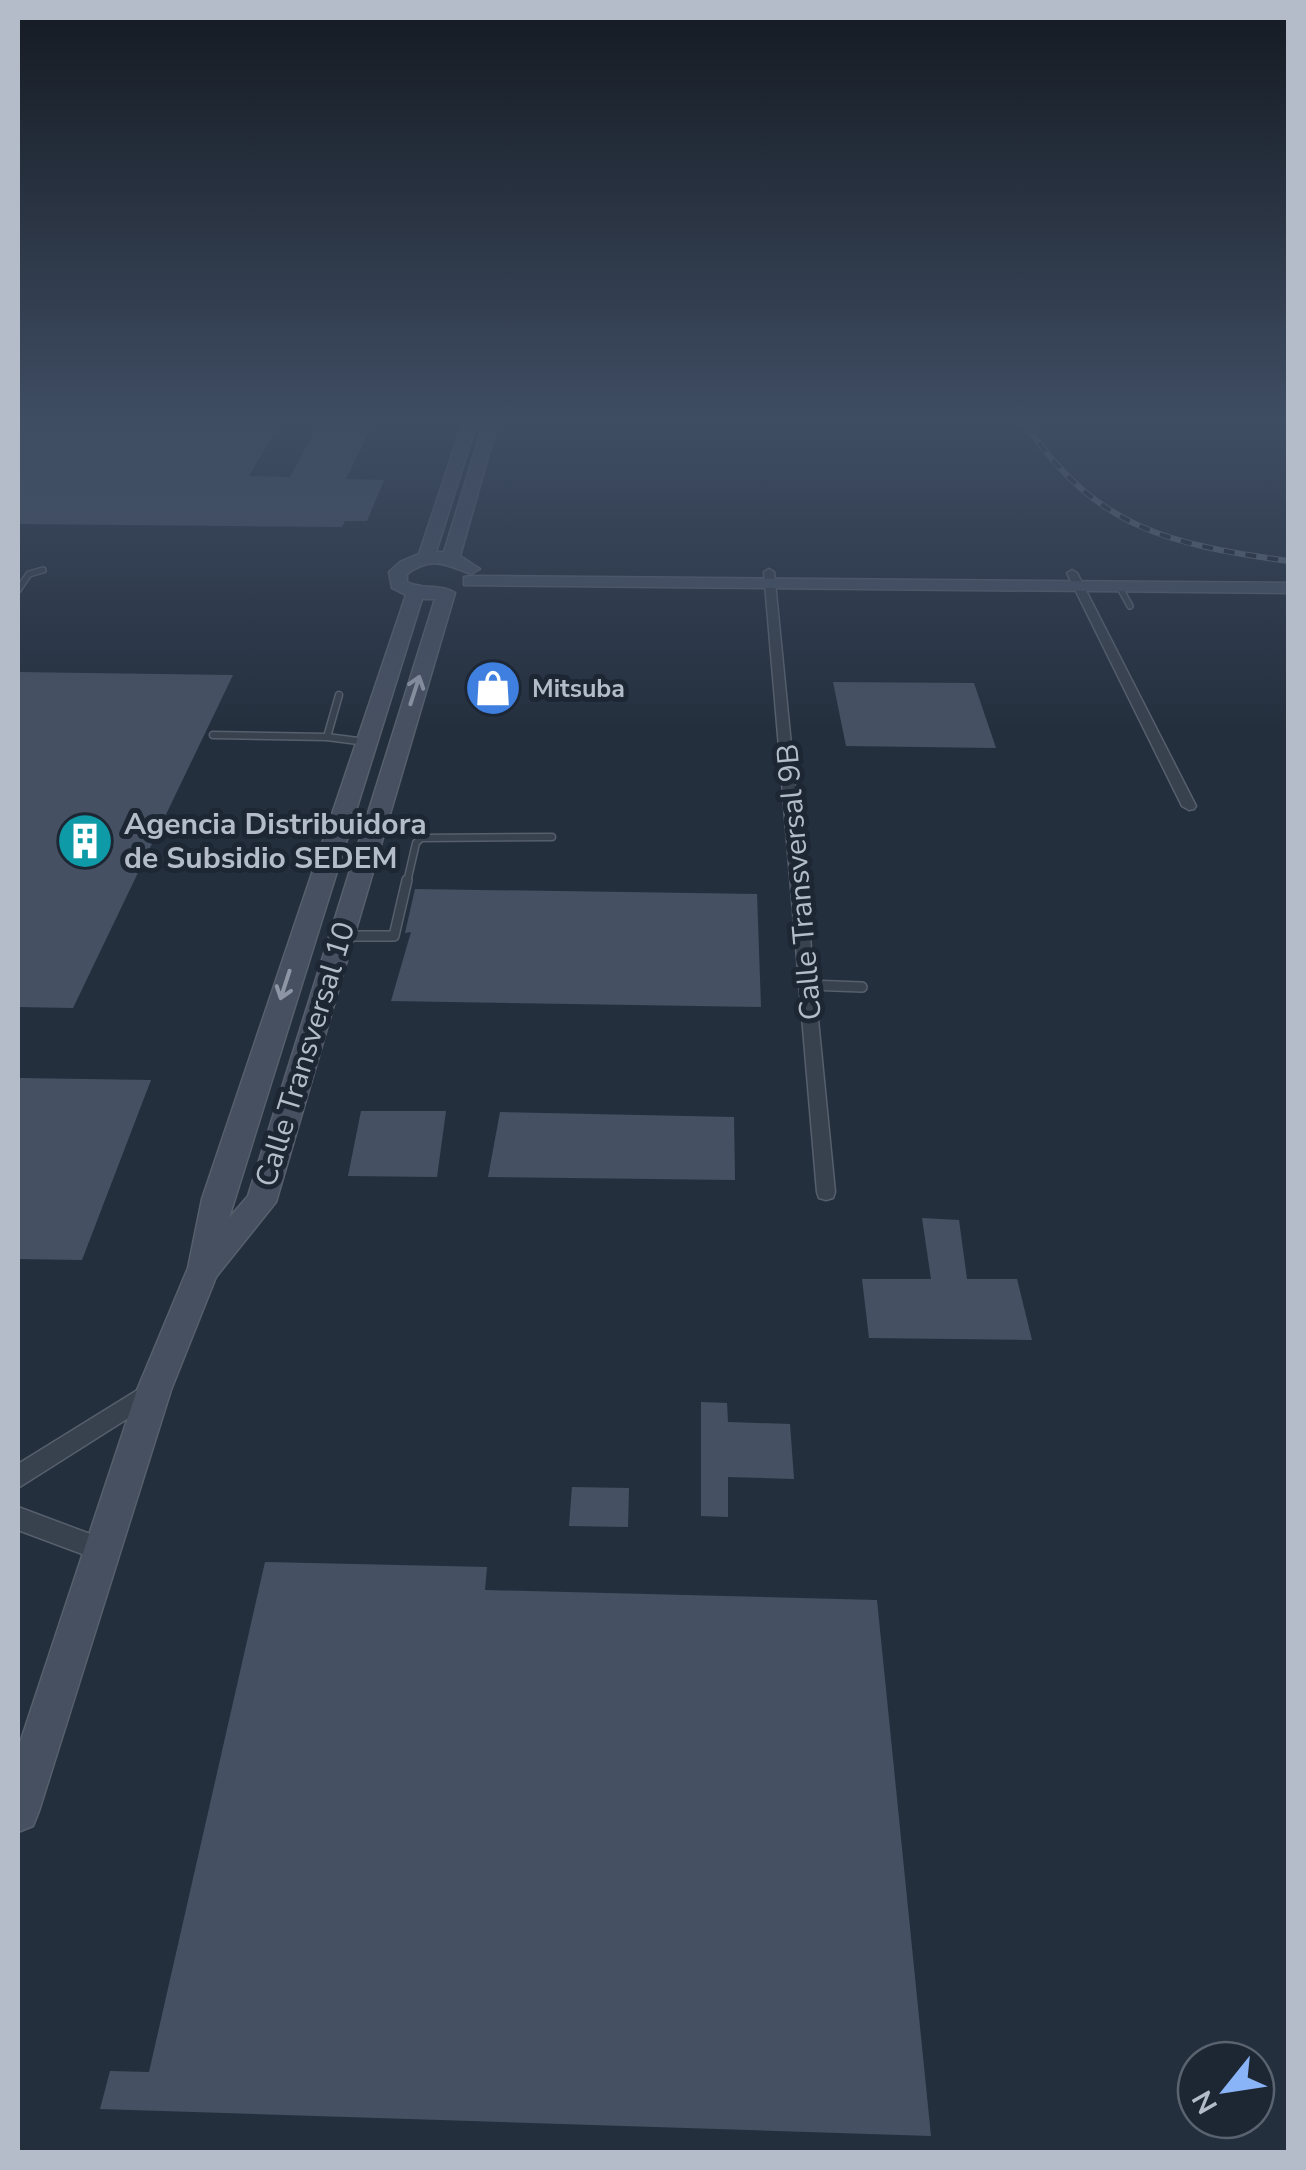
<svg xmlns="http://www.w3.org/2000/svg" width="1306" height="2170" viewBox="0 0 1306 2170" font-family="'Nunito Sans',sans-serif">
	<style>
		.building { fill: #455162 }
		.lines { fill: none; stroke-linecap: round; stroke-linejoin: round }
		.lane-far2-casing { stroke: #565f6c; stroke-width: 8 }
		.lane-far1-casing { stroke: #565f6c; stroke-width: 9 }
		.lane-casing { stroke: #565f6c; stroke-width: 12 }
		.street-casing { stroke: #565f6c; stroke-width: 3 }
		.secondary-casing { stroke: #565f6c; stroke-width: 3 }
		.lane-far2 { stroke: #38414e; stroke-width: 5 }
		.lane-far1 { stroke: #38414e; stroke-width: 6 }
		.lane { stroke: #38414e; stroke-width: 9 }
		.street { fill: #38414e; fill-rule: evenodd }
		.secondary { fill: #465061; fill-rule: evenodd }
		.rail-casing { stroke: #5a6575; stroke-width: 6 }
		.rail { stroke: #1d2633; stroke-width: 4; stroke-dasharray: 11; stroke-linecap: butt }
		.oneway { stroke: #8e96a5 }
		.labels { text-anchor: middle; stroke-width: 10; stroke-linejoin: round; paint-order: stroke }
		.far-poi-label { font-size: 25px; font-weight: bold; fill: #b4bcc9; stroke: #1d2633; text-anchor: start }
		.poi-label { font-size: 30px; font-weight: bold; fill: #b4bcc9; stroke: #1d2633; text-anchor: start }
		.street-label { font-size: 30px; fill: #b4bcc9; stroke: #1d2633 }
	</style>
	<rect width="100%" height="100%" fill="#242f3e"/>
	<g class="building">
		<polygon points="18,425 279,425 249,476 290,477 318,425 372,425 346,479 384,480 367,521 345,521 342,527 18,524"/>
		<polygon points="18,672 233,675 73,1008 18,1007"/>
		<polygon points="833,682 974,683 996,748 846,746"/>
		<polygon points="415,889 757,894 761,1007 391,1001 411,932 405,933"/>
		<polygon points="18,1078 151,1080 82,1260 18,1259"/>
		<polygon points="361,1111 446,1111 437,1177 348,1176"/>
		<polygon points="500,1112 734,1117 735,1180 488,1177"/>
		<polygon points="922,1218 959,1220 967,1279 1017,1279 1032,1340 869,1338 862,1279 931,1279"/>
		<polygon points="701,1402 727,1403 728,1422 790,1424 794,1479 728,1477 728,1517 701,1516"/>
		<polygon points="572,1487 629,1488 628,1527 569,1526"/>
		<polygon points="265,1562 487,1567 485,1590 877,1600 931,2136 100,2109 110,2071 149,2072"/>
	</g>
	<g class="lines">
		<g class="lane-far2-casing">
			<g id="lane-far2">
				<polyline points="1119,586 1130,606"/>
				<polyline points="18,590 29,574 43,570"/>
			</g>
		</g>
		<g class="lane-far1-casing">
			<g id="lane-far1">
				<polyline points="213,735 327,737 366,742"/>
				<polyline points="327,737 339,695"/>
				<polyline points="407,882 416,843 421,838 552,837"/>
			</g>
		</g>
		<g class="lane-casing">
			<g id="lane">
				<polyline points="344,936 394,936 407,880"/>
				<polyline points="809,985 862,987"/>
			</g>
		</g>
		<g class="street-casing">
			<g id="street">
				<polygon points="769,569 774,572 835,1192 833,1198 826,1200 819,1198 817,1192 764,572"/>
				<polygon points="1072,570 1077,573 1196,806 1194,809 1189,810 1182,806 1067,573"/>
				<polygon points="152,1381 160,1384 163,1391 160,1398 18,1488 18,1464"/>
				<polygon points="18,1507 109,1541 113,1549 109,1557 101,1561 18,1530"/>
			</g>
		</g>
		<g class="secondary-casing">
			<g id="secondary">
				<path d="M462 425H476L436 552H444L483 425H497L460 556 480 569 471 574C446 565 432 555 407 574V582C422 590 443 584 455 593L276 1202 216 1277 171 1390 39 1811 33 1826 18 1832V1749L137 1390 188 1268 202 1199 406 595 392 588 389 572 400 562 419 554ZM422 599H435L248 1196 229 1218Z"/>
				<polygon points="470,576 1288,583 1288,593 464,585 464,577"/>
			</g>
		</g>
		<use href="#lane-far2" class="lane-far2"/>
		<use href="#lane-far1" class="lane-far1"/>
		<use href="#lane" class="lane"/>
		<use href="#street" class="street"/>
		<use href="#secondary" class="secondary"/>
		<g class="rail-casing">
			<path id="rail" d="M1026 425C1097 529 1169 544 1288 561"/>
		</g>
		<use href="#rail" class="rail"/>
	</g>
	<defs><path id="oneway-shaft" d="M-6 0H5M1.5-3L5.5 0L1.5 3" fill="none" stroke-width="1.6" stroke-linecap="round" stroke-linejoin="round" transform="scale(2.5)"/></defs>
	<g class="oneway">
		<use href="#oneway-shaft" transform="translate(415 690) rotate(-72)"/>
		<use href="#oneway-shaft" transform="translate(285 985) rotate(108)"/>
	</g>
	<linearGradient id="sky" x2="0" y2="1"><stop stop-color="#141a22"/><stop offset="0.58" stop-color="#3f4d63"/><stop offset="1" stop-color="#3f4d63" stop-opacity="0"/></linearGradient>
	<rect width="1306" height="729" fill="url(#sky)"/>
	<defs>
		<g id="shop-disc" transform="scale(2.875)"><circle r="9.5" fill="#3f7fe0" stroke="#1d2633"/><path d="M-5-2.5h2.3a2.7 3.5 0 0 1 5.4 0H5L5.5 6h-11ZM-1.5-2.5h3a1.5 2.3 0 0 0-3 0Z" fill="#fff"/></g>
		<g id="building-disc" transform="scale(2.875)"><circle r="9.5" fill="#0f9aa8" stroke="#1d2633"/><path d="M-4-6H4V6H1V3H-1V6H-4ZM-2.5-4.3h1.7v1.8h-1.7ZM.8-4.3h1.7v1.8H.8ZM-2.5-1h1.7V.8h-1.7ZM.8-1h1.7V.8H.8Z" fill="#fff"/></g>
	</defs>
	<g fill-rule="evenodd">
		<use href="#shop-disc" x="493" y="688"/>
		<use href="#building-disc" x="85" y="841"/>
	</g>
	<g class="labels">
		<g class="far-poi-label">
			<text x="532" y="697">Mitsuba</text>
		</g>
		<g class="poi-label">
			<text x="124" y="834">Agencia Distribuidora<tspan x="124" dy="34">de Subsidio SEDEM</tspan></text>
		</g>
		<g class="street-label">
			<text transform="translate(799 882) rotate(-95)" y="10">Calle Transversal 9B</text>
			<text transform="translate(305 1054) rotate(-73)" y="10">Calle Transversal 10</text>
		</g>
	</g>
	<rect width="1306" height="2170" fill="none" stroke="#b4bcc9" stroke-width="40"/>
	<g transform="translate(1226 2090) rotate(240)"><circle r="48" fill="#1d2633" stroke="#59626f" stroke-width="2.5"/>
	<path d="M0-8L18 38L0 25L-18 38Z" fill="#8ab4f8"/>
	<text y="-15" font-size="28" font-weight="bold" text-anchor="middle" fill="#b4bcc9">N</text>
	</g>
</svg>
